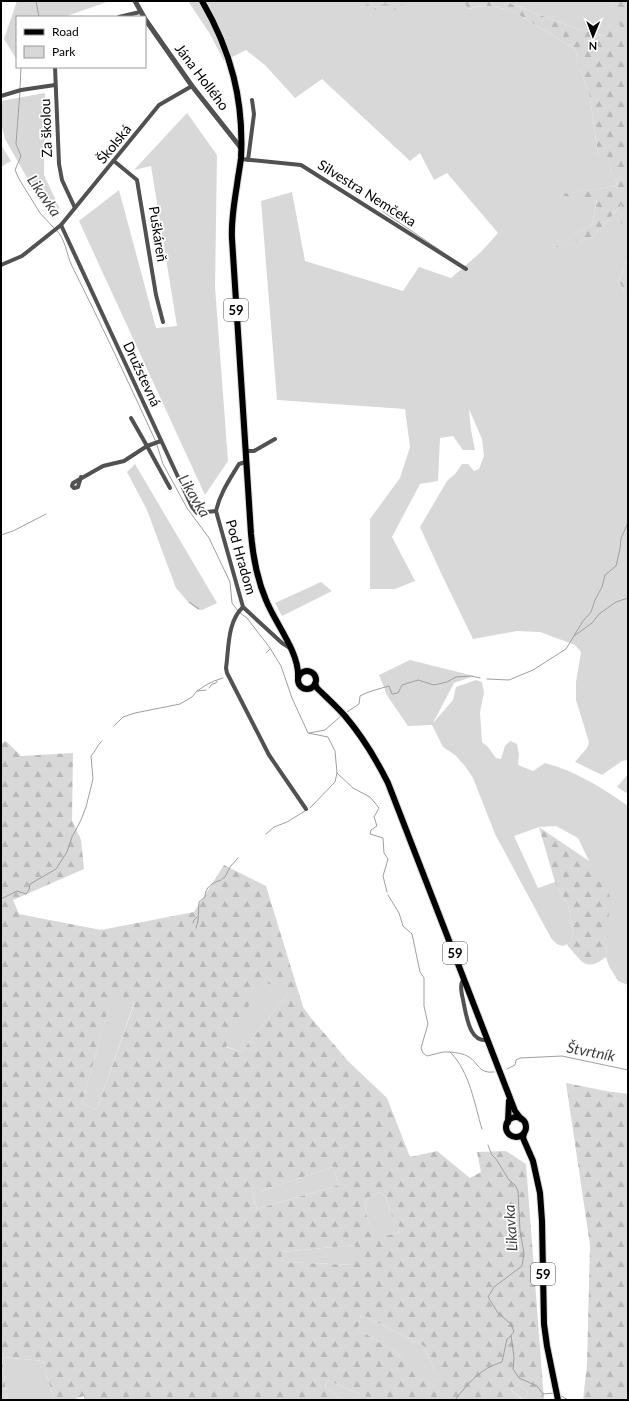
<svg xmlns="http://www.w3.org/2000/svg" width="629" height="1401" viewBox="0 0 629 1401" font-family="Lato,sans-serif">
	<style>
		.green { fill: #d8d8d8 }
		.forest { fill: url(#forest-firs); fill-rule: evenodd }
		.wetland { fill: url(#wetland-marsh) }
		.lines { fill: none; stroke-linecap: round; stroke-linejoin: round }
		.stream { stroke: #9f9f9f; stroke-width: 1 }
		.primary-casing { stroke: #dbdbdb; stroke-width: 8 }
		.minor { stroke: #515151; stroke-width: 4 }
		.tertiary { stroke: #515151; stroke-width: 5 }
		.primary { stroke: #000; stroke-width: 6 }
		.labels { text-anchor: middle; stroke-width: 3.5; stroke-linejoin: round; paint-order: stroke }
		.shield { fill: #fff; stroke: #4c4c4c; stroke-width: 1 }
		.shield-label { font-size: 13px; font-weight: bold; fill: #000 }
		.street-label { font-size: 14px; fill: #000; stroke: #fff }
		.water-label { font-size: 15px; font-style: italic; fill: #404040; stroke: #fff }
	</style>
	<defs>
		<pattern id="forest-firs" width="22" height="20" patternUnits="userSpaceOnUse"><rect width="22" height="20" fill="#d8d8d8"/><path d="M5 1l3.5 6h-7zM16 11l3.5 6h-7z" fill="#b8b8b8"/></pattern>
		<pattern id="wetland-marsh" width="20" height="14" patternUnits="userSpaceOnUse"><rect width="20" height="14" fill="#d8d8d8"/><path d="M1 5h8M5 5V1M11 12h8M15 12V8" fill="none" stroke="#b8b8b8"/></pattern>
	</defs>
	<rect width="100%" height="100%" fill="#fff"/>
	<g class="green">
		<polygon points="17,1 110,1 64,17 17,17 17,60 4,39"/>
		<polygon points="188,1 464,1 469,9 483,5 511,10 575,49 578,62 590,97 598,155 609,157 611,172 618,186 557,195 597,198 592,224 553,249 593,237 623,203 618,221 628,228 628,257 619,281 624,291 628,289 628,760 622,761 602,775 575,762 587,748 589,742 576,700 576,682 581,652 575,645 540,632 517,631 473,639 441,573 420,527 447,481 455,474 462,464 468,464 474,471 479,469 484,456 482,439 469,409 471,430 475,450 463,450 453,436 440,438 438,481 420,484 392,537 415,581 395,589 370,589 370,519 400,478 410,447 405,409 277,400 261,201 292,192 305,261 403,291 419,267 451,278 481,252 498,233 447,173 434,180 420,153 410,161 322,79 295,98 265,65 246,50 224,61 210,34"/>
		<polygon points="504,1 615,1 611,3 622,28 605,36 569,26"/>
		<polygon points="45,93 44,175 60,209 42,204 5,139 1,123 1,101"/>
		<polygon points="187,113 217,155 215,287 228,461 205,495 79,221 119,190 156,328 177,326 151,166 134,170"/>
		<polygon points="1,145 11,161 1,167"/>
		<polygon points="135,464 217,603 202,610 197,609 189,603 176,588 147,510 127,472"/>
		<polygon points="321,582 332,591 282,616 275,603"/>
		<path d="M410 660 474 676 454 683 433 723 453 700 456 687 476 680 482 682 484 693 480 712 482 742 488 747 496 758 501 759 505 746 510 741 517 744 519 754 518 765 533 771 545 763C576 771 602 788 628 806V985L618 981 609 966 606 957 608 917 589 861 578 838 556 826 539 827 514 836 538 888 555 882 568 905 573 929 571 942C562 949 557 945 551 938L495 834 473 778 465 766 455 755 443 747 432 725 408 726 388 697 379 675Z"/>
		<polygon points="628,774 628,794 617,787"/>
		<polygon points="262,981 292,989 241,1052 225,1046"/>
		<polygon points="113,990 134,1003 97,1109 82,1104"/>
		<polygon points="606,1091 628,1094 628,1107"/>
		<polygon points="333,1167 339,1185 257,1209 252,1194"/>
		<polygon points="380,1192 386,1198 392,1216 400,1228 398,1233 377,1239 368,1220 364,1203 369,1197"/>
		<polygon points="355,1245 355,1265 284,1262 281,1252"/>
		<polygon points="361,1314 424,1346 438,1379 426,1385 397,1353 358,1329"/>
		<polygon points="2,1357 43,1361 54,1400 7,1400"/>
		<polygon points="327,1380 374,1400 343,1400 325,1387"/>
		<polygon points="518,1384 528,1392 524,1400 511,1390"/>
	</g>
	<g class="forest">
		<polygon points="464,1 504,1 569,26 605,36 606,30 621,28 611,3 615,1 628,1 628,228 618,221 622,204 593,237 551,250 592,224 597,199 554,195 618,186 611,172 609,158 598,155 590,97 578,62 575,49 511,10 483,5 468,9"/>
		<polygon points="628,257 628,289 624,291 619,281"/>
		<path d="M6 741 21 756 73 753 72 820 81 840 84 869 13 900 19 914 101 930 194 912 224 865 266 886 303 1007 311 1018 349 1062 387 1098 410 1157 437 1151 470 1178 481 1172 477 1152 506 1151 526 1164 544 1400H524L528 1392 518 1384 511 1390 523 1400H374L327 1380 325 1387 343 1400H84V1396L72 1400H54L43 1361 2 1357 7 1400H1V744ZM262 982 291 990 241 1052 226 1047ZM113 991 134 1004 97 1109 82 1104ZM333 1167 339 1185 257 1209 252 1194ZM380 1192 386 1198 392 1216 400 1228 398 1233 377 1238 368 1220 364 1203 369 1197ZM355 1245 354 1265 284 1262 281 1252ZM361 1314 424 1346 438 1379 426 1384 397 1353 358 1329Z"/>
		<path d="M539 827 589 861 610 896 606 957C585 973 582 961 567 945L571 942 573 929 568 905 555 882Z"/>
		<polygon points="566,1083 606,1091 628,1107 628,1400 583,1400 587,1365 590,1245"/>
	</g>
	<path class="wetland" d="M365 1H405C396 17 379 13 366 6Z"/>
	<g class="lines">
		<g class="stream">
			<polyline points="36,1 39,17"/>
			<polyline points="20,88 21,67"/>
			<polyline points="20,91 16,144 21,156 15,170 19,179 40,213 54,228"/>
			<polyline points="382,211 453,259"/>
			<path d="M56 230C66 239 66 254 72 266 101 324 129 383 156 442"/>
			<polyline points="157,445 163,464 187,508 209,538 230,582 232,603 238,611"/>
			<polyline points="1,535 13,531 46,514"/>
			<polyline points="189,602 199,609"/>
			<polyline points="240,613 247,618 270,648 281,666 292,698 308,733 328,737 335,751 337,773 353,788 370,797 379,808 374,817 377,826 371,830 370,834 383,838 384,853 388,859 383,876 387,892"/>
			<polyline points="574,636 592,623 599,614 616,602 628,598"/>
			<polyline points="266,653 270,649"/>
			<polyline points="487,679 509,680 533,670 566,649 583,621 591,612 595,600 602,587 605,575 616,566 620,549 621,538 628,523"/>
			<polyline points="209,688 212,684 216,683 217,681"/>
			<polyline points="197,691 206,690"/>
			<path d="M347 712 359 704 360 696C369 691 379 689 389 686L392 694 398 693 402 685 418 680 434 685 447 682 456 677 471 676 480 678"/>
			<polyline points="114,726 123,717 135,713 180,704 192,697 197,691 206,685 214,681 223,678"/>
			<polyline points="309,733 325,730 341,716"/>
			<polyline points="310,808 335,782 337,773"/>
			<polyline points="266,834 274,827 287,822 305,811"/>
			<polyline points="222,879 225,877 230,867 238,858"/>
			<path d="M388 895 399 913 403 926 412 934 420 972 424 978V1006L428 1024 421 1048 423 1053 427 1056 443 1052H450C470 1072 474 1103 482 1129"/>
			<path d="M1 899 17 891 26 894 29 890 30 884 56 869 67 852 72 837 81 820 86 807 93 779 91 756C96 751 97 745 102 741"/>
			<polyline points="193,923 194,920 197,917"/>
			<path d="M196 928 198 921 199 902 205 897C205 887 212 883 221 880"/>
			<path d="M450 1052C456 1053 463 1053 469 1057 479 1063 478 1074 494 1072"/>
			<polyline points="507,1069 515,1065 516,1060 520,1058 562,1056 628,1070"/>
			<polyline points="488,1145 492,1155 496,1159 509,1180 515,1185 518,1191 520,1231 524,1253 522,1266 494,1287 488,1297 498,1313 511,1324 514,1332 511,1335 514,1357 513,1369 519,1378 537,1386 543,1394 555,1393"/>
			<polyline points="560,1395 568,1400"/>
			<path d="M455 1400C468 1383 481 1368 502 1362L507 1339 511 1336"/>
		</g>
		<g class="primary-casing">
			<g id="primary">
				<path d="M202 1C231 51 244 100 241 158 240 167 238 176 237 185 234 203 231 221 232 239L251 534C253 557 257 579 266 600 275 623 299 652 298 676"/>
				<circle cx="307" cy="680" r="9"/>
				<path d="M315 684 317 688C326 697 336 706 345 716 362 736 376 759 388 783L515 1111 521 1119"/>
				<circle cx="516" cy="1127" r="10"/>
				<polyline points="508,1122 509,1101"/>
				<polyline points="524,1133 523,1138 533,1161 540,1193 542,1221 544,1324 547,1346 558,1400"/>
			</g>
		</g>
		<g class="minor">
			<polyline points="119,17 140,12"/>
			<polyline points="55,67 59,164 62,180 75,208"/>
			<polyline points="1,96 21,90 55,85"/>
			<polyline points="241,159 301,165 466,269"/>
			<polyline points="248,160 254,114 252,100"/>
			<polyline points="114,161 137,180 156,295 163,322"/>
			<polyline points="61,225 192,507 197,513 216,511"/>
			<polyline points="1,265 22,256 61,225 159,105 192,86"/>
			<polyline points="161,441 147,446 170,488"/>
			<polyline points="245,451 254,451 275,439"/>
			<path d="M246 462 239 464C230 479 220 493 216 511L243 607 282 643 290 648"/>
			<polyline points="81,477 78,487 74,488 72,486 73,483 103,466 124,461 147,446 131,418"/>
			<path d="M243 607C227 622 229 648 226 668L227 673 269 755 306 809"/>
			<path d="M464 979C458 985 463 997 464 1005 467 1018 470 1043 488 1040"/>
		</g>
		<g class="tertiary">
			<polyline points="135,1 144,17"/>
			<polyline points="145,19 192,86 241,148"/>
		</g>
		<use href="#primary" class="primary"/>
	</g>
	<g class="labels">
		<g class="shield">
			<rect x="224" y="299" width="24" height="22" rx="3"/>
			<rect x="443" y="942" width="24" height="22" rx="3"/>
			<rect x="531" y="1263" width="24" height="22" rx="3"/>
		</g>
		<g class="shield-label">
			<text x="236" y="315">59</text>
			<text x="455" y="958">59</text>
			<text x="543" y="1279">59</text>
		</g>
		<g class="street-label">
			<text transform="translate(202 77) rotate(53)" y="5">Jána Hollého</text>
			<text transform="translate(46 128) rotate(-92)" y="5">Za školou</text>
			<text transform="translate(114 144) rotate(-51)" y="5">Školská</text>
			<text transform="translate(367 193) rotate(32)" y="5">Silvestra Nemčeka</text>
			<text transform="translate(158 234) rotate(81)" y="5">Puškáreň</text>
			<text transform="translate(142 374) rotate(65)" y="5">Družstevná</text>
			<text transform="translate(241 557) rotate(74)" y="5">Pod Hradom</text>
		</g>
		<g class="water-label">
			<text transform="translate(44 196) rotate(55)" y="5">Likavka</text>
			<text transform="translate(194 496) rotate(59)" y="5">Likavka</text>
			<text transform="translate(591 1052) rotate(11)" y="5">Štvrtník</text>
			<text transform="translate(511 1228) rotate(-94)" y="5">Likavka</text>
		</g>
	</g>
	<rect width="629" height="1401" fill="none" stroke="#000000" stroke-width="4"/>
	<rect x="16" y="16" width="130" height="52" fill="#ffffff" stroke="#999999"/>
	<rect x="24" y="29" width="20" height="6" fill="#000000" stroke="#999999"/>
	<text x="52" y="36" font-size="12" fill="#000000">Road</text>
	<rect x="24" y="46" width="20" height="12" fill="#d8d8d8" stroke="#999999"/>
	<text x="52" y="56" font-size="12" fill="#000000">Park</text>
	<g transform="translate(593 36) rotate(181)" stroke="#ffffff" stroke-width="3" paint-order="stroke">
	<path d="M0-3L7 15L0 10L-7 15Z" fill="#000000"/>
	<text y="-6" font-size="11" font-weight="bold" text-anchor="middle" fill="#000000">N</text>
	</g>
</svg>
